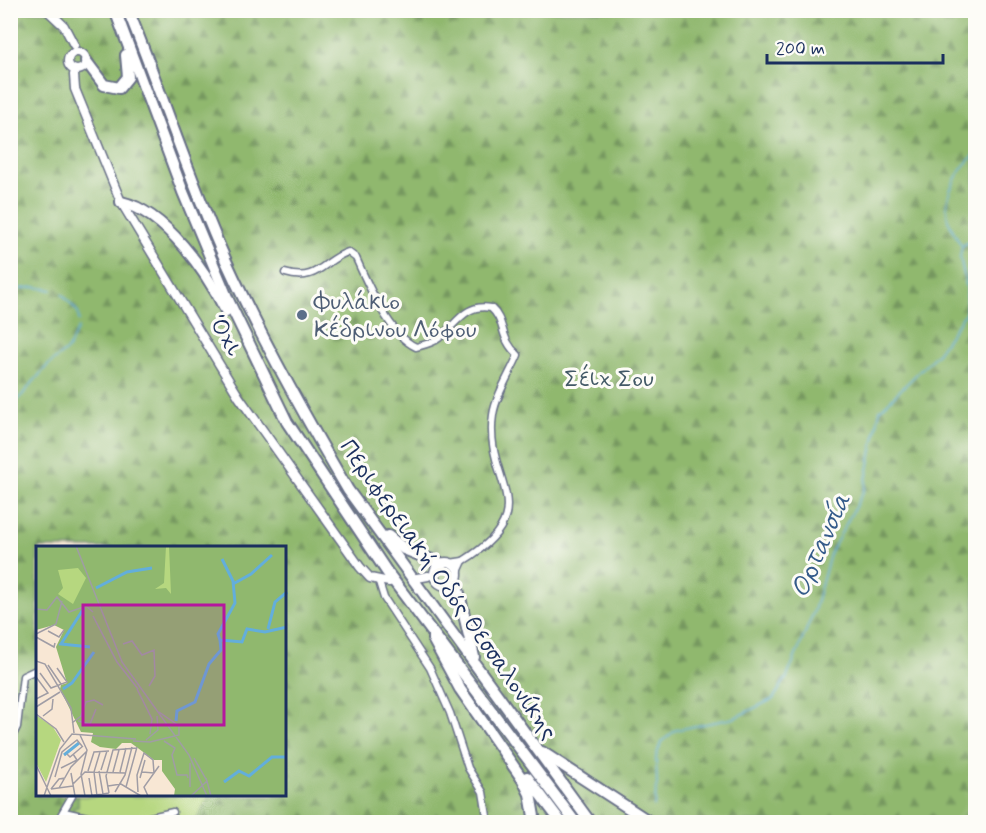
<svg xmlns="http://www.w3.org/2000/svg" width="986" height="833" viewBox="0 0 986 833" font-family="Mynerve,sans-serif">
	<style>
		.forest { fill: url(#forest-firs); stroke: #567466; stroke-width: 1.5; fill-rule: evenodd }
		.park { fill: #b6d77f; stroke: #68836e; stroke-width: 1.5 }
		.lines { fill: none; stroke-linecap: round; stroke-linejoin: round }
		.stream { stroke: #63aedb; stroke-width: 1.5 }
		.minor-casing { stroke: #686f87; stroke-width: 9 }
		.secondary-casing { stroke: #686f87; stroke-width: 11 }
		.trunk-casing { stroke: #686f87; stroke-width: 14 }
		.minor { stroke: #fff; stroke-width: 6 }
		.secondary { stroke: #fff; stroke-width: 8 }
		.trunk { stroke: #fff; stroke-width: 10 }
		.service-dot { fill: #5c6f8a; stroke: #fdfcf7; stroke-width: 2 }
		.labels { text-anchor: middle; stroke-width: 6; stroke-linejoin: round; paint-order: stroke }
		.service-label { font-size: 24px; fill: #4e5e75; stroke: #fdfcf7; text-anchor: start }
		.street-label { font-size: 24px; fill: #1b2f5e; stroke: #fdfcf7 }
		.park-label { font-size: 24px; fill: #425966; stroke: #fdfcf7 }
		.water-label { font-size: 26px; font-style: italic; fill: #345b8a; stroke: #fdfcf7 }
		.inset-river { fill: none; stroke: #63aedb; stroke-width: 3 }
		.inset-road { fill: none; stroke: #a09da5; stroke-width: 1.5 }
		.view { fill: #b5179e; fill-opacity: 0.15; stroke: #b5179e; stroke-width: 3 }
		.inset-edge { fill: none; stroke: #1b2f5e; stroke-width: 3 }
	</style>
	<defs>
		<pattern id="forest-firs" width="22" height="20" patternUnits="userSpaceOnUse" patternTransform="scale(1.5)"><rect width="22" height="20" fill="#90b86e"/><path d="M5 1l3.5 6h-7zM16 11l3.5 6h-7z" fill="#75965e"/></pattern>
	</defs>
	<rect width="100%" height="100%" fill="#fdfcf7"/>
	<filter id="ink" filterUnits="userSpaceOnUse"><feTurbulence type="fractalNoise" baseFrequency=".0167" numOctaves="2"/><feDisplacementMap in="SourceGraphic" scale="12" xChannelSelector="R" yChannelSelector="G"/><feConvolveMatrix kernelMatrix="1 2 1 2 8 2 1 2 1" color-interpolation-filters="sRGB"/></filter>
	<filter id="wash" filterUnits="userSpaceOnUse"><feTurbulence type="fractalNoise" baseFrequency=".008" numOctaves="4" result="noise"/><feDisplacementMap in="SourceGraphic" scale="24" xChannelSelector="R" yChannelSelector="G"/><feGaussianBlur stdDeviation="1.35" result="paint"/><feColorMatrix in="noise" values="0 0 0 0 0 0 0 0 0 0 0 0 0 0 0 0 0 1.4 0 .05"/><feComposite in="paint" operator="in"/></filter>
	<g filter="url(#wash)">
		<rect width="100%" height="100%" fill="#f8e7d4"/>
		<path class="forest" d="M10 11H975V822H11ZM38 548H285V796H38Z"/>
		<polygon class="park" points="78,796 210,796 195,822 115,822 74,812 73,808 78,807"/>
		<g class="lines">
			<g class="stream">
				<polyline points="10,22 13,16"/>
				<path d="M961 245C957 237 951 228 948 220 942 198 958 167 976 154"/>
				<polyline points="10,290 35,287 52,290"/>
				<polyline points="62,294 78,312 79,321"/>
				<polyline points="10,409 47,366 68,349 78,328"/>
				<polyline points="654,807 657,784 656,757 661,742 676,730 734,718 773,699 787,677 814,611 830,554 864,490 880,410 936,355 966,312 967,290 960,256 962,246 976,237"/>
			</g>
		</g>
	</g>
	<g filter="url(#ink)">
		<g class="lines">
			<g class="minor-casing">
				<g id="minor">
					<path d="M285 273C318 283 323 260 348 252L356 258C367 283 390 336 416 347 424 345 433 343 439 338 457 324 465 303 491 308 506 321 499 339 518 355 510 374 496 395 493 415 483 482 547 509 463 561"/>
					<polyline points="450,563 463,561 458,572"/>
					<polyline points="379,582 384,598 430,668 450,713 468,768 483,792 488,822"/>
					<polyline points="10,741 17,727 23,676 38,669"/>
					<polyline points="64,812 109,822"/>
					<polyline points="57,822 72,796"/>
					<polyline points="128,822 173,812"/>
				</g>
			</g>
			<g class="secondary-casing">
				<g id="secondary">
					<polyline points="47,10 64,26 74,45"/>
					<circle cx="77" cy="61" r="9"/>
					<polyline points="74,75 75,89 121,202 239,397 360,567 370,578 389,582"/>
					<circle cx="446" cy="574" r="12"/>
					<polyline points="417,578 428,576"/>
				</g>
			</g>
			<g class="trunk-casing">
				<g id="trunk">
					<polyline points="115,10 183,192 229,302 287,422 387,572 575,822"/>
					<path d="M128 10C162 93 189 179 226 261 262 340 304 415 348 490L590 822"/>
					<polyline points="86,61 104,85 119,88 128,77 126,55"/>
					<path d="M121 202C166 212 207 273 226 311"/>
					<polyline points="388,536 404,549 442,564"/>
					<polyline points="456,581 474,657"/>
					<polyline points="433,639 460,689 523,780 530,794 535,822"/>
					<polyline points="542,752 650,822"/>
					<polyline points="527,777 561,822"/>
				</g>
			</g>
			<use href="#minor" class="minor"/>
			<use href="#secondary" class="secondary"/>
			<use href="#trunk" class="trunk"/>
		</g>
	</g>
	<circle class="service-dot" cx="302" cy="315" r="6"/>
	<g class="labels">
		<g class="service-label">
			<text x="314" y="309">Φυλάκιο<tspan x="314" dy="28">Κέδρινου Λόφου</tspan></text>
		</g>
		<g class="street-label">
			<text transform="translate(226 335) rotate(59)" y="8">Όχι</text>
			<text transform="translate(449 589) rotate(55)" y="8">Περιφερειακή Οδός Θεσσαλονίκης</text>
		</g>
		<g class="park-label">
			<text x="609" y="386">Σέιχ Σου</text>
		</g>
		<g class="water-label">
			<text transform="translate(820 545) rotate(-66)" y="9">Ορτανσία</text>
		</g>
	</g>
	<g transform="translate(36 546)">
		<rect width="250" height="250" fill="#f8e7d4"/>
		<path d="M0 0H250V250H138L139 243 126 225V214H118L95 197H86L80 203 64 201 55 196 57 187 45 186 24 143 25 139 31 137 20 101 28 84 18 79 0 84Z" fill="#90b86e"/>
		<path d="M130 0H133L135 48 130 42 119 43 128 37ZM42 22 50 32 37 58 22 48 27 42 22 24ZM0 169 17 181 25 194 10 236 0 217Z" fill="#b6d77f"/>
		<path class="inset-river" d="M197 38 215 28 236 9M60 42 91 26 116 22M48 62 25 98 54 101M232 83 239 56 251 46M184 94 182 88 199 57 197 35 186 13M27 143 36 137 58 106M140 175 141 165 159 156 173 118 185 104 184 94 206 96 211 83 229 86 251 81M28 209 43 197M188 236 203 225 213 230 236 211H251"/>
		<path class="inset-road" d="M40 0 86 116 153 209 171 250M0 63 11 64 21 51 33 66 50 60 57 66M57 70 81 116 102 143M12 85 23 91 28 84M0 88 20 78 26 55M0 91 18 101 19 97M87 98 96 95 106 109 118 104 119 130 113 140M0 115 9 118 35 162 38 187M12 119 25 138M4 127 15 142 31 136 21 122M0 131 12 147 0 153M101 143 116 173 114 188M0 161 24 146M0 168 20 183 28 196M7 170 16 163 17 153M42 175 54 178 60 163M36 177 45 170 50 156 58 154 67 159M44 189 51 204 45 228 49 250M110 194 122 184 121 170M97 195 114 196 143 189V180L123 166M128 195 139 202 136 209 141 229H151L152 232M31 208 34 211 47 200M154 217V241M0 219 15 250M25 222 41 214 37 208M65 224 71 205M52 225 58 206 73 205M63 225 67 248M77 226 83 204M84 226 90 202M35 227 39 250M19 231 26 206 41 194 46 200M53 232 56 250M104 232 109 214M170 232 175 250M37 238 49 226 89 227M72 240 85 238 105 250M90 241 101 201M23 242 35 221 51 205M15 243 37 240M15 243 23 233 29 232M79 246 89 229 96 201M102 246 101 229 108 207 117 214 118 227 106 226M73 247 70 230 77 204 101 202M8 250 24 203 36 188 100 193M53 250 73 247M61 250 58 226 64 206M112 250 108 241 123 220M155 250 171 235 158 212"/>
		<path class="view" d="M47 59H188V179H47Z"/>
		<rect width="250" height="250" class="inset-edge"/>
	</g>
	<rect width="986" height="833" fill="none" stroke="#fdfcf7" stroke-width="36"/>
	<path d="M767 54v9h176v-9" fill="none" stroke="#1b2f5e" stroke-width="3"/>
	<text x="776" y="54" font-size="18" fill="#1b2f5e" stroke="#fdfcf7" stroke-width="4.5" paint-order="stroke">200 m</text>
</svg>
